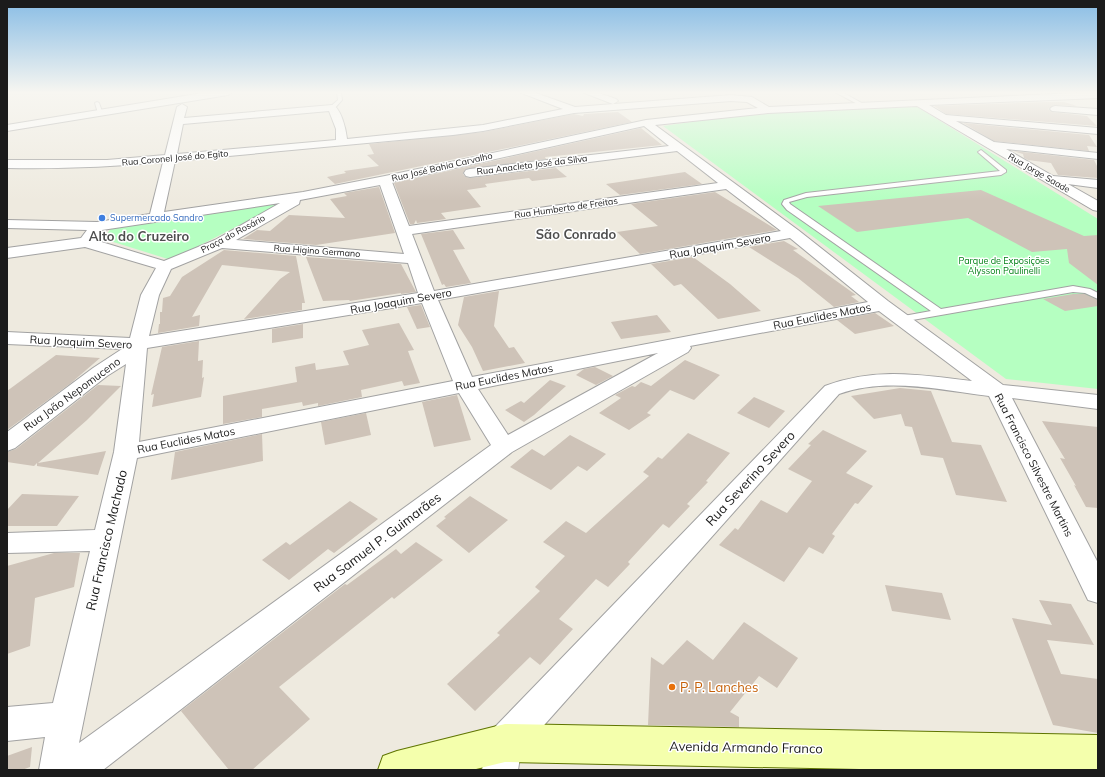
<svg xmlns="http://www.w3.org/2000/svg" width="1105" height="777" viewBox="0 0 1105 777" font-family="Mulish,sans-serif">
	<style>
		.park { fill: #b5ffc1 }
		.building { fill: #cec3b8 }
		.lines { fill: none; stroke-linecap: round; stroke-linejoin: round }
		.lane-casing { stroke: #a2a2a2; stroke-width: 2 }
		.street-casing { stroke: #a2a2a2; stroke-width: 2 }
		.secondary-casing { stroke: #5e7400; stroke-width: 2 }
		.lane { fill: #fff; fill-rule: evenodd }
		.street { fill: #fff; fill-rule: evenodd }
		.secondary { fill: #f4ffac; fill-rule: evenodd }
		.shop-dot { fill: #3f7fe0; stroke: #fff; stroke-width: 1.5 }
		.food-dot { fill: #e8710a; stroke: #fff; stroke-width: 1.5 }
		.labels { text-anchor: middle; stroke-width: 3; stroke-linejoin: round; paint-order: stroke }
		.far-street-label { font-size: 9px; fill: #1b1b1b; stroke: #fff }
		.far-shop-label { font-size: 9px; fill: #366cbe; stroke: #fff; text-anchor: start }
		.far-park-label { font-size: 9px; fill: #008115; stroke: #fff }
		.street-label { font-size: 11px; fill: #1b1b1b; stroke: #fff }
		.far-district-label { font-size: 13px; font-weight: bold; fill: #4e4e4e; stroke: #fff }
		.near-street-label { font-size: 13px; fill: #1b1b1b; stroke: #fff }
		.near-food-label { font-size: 13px; fill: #c56008; stroke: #fff; text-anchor: start }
	</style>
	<rect width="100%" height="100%" fill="#eeeadf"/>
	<g class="park">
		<polygon points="916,106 1098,219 1098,389 1006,379 663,126 755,113"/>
		<polygon points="287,201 171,260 104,239 111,228"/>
	</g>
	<g class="building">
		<polygon points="1046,102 1064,102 1074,105 1076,106 1055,105 1048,109 1052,112 1087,116 1097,126 946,114 934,106"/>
		<polygon points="618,112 632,122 335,184 327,177 346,173 344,171 379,166 367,155 374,154 369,144 483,132 574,114 583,116 584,114"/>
		<polygon points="963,123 1089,135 1097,147 1087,146 1089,151 994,141"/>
		<polygon points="641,128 662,145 545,157 546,159 466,169 463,174 466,177 470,178 556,168 567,177 532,181 529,178 485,184 487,187 467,190 481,207 441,213 446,219 417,223 416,220 414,224 410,224 394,183"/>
		<polygon points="1013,151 1094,160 1098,168 1098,178 1058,175 1051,163 1028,160 1024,158 1023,154"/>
		<polygon points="685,172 702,184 620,195 606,184"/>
		<polygon points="379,187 395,233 316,245 243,239 257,230 270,231 289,215 345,218 330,199 347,196 344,193"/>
		<polygon points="981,190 1084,236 1098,235 1098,285 1069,263 1067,249 1032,252 968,218 857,232 818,206"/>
		<polygon points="715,192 777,230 640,254 617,232 658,226 631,204"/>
		<polygon points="453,230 465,249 453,250 471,283 446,287 444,284 442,285 421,234"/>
		<polygon points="784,241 798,249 793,250 856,295 851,296 859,302 834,307 798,278 749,247"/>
		<polygon points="224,250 296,256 305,303 302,303 302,310 244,319 280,279 290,272 222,265 192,317 200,315 199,326 158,333 159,324 160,324 160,312 162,312 163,298 170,296 182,277"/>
		<polygon points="306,257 401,264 416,292 401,294 401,293 350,301 349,300 323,301"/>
		<polygon points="693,257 730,284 761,311 718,319 681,284 674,286 651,264"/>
		<polygon points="499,291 494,326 509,348 514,347 525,363 483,371 472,347 458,325 464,297"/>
		<polygon points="1073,294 1085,294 1098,300 1098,306 1065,311 1043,299"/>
		<polygon points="421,305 430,327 417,329 407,307"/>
		<polygon points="875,313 894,326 855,334 837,320"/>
		<polygon points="657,315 671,332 621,339 611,322"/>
		<polygon points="399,323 414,350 408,351 420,383 404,386 402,381 361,390 362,397 318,406 318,403 303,406 302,402 262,409 262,417 223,424 223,396 297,382 295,367 315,363 316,370 349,365 343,351 369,345 362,330"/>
		<polygon points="303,324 303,338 272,343 272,329"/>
		<polygon points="199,341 198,361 203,360 202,378 204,377 201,397 152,407 154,394 151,395 162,347"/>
		<polygon points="56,355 100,358 71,383 7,430 7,391"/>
		<polygon points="685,360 720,375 694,400 670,390 647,413 651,415 629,430 599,413 621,398 615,395 632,386 635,387 641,382 651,386"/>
		<polygon points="595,367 613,376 596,385 576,375 584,369"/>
		<polygon points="550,380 566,386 534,415 524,422 505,410 521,401 524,403"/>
		<polygon points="98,385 121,386 87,420 38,463 106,451 98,475 37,466 37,463 34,466 7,462 7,452 16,449"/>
		<polygon points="900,388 931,391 952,442 981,445 1007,502 956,495 943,458 921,455 912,427 905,426 901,414 874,419 851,396"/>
		<polygon points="457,395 471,440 434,447 422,402"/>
		<polygon points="754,397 785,411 769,428 737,413"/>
		<polygon points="366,413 371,435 325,445 321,422"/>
		<polygon points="1042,421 1098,427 1098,508 1086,507 1074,485 1076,486 1060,458 1065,459"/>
		<polygon points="823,430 867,451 846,473 873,486 858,504 855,503 832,534 835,536 823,554 809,547 784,582 719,545 735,528 738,530 761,500 787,513 812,481 788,469 811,445 808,444"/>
		<polygon points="688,433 730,453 706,481 708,482 687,504 690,506 669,528 663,524 628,562 630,564 608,587 596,579 559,619 573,629 540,665 530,657 475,711 447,684 500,635 497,633 540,591 535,587 565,556 543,542 566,521 586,533 649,476 643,472 658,457 662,459"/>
		<polygon points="262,434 263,461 171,480 175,452"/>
		<polygon points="570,435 606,454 587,471 578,466 551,490 510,467 532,449 544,456"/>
		<polygon points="22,494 79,496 57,526 7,526 7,510"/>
		<polygon points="470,496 508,520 469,553 436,526 446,518 444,517"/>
		<polygon points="350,501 378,519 334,553 328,549 289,580 262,560 286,542 290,545"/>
		<polygon points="416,542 443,560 394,599 392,597 279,687 310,719 252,770 229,770 181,711 345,584 347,585 396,549 401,554"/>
		<polygon points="54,553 80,553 74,587 35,598 30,646 7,654 7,566"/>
		<polygon points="885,585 942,593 951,620 892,611"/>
		<polygon points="1039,600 1071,604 1094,645 1047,640 1061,674 1098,679 1098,733 1053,725 1012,618 1052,625"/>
		<polygon points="744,622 798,658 777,688 759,676 730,712 739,717 739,727 648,725 651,657 663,665 687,640 713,660"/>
		<polygon points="32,747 30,767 22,770 7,770 7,756"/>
	</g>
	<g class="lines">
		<g class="lane-casing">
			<g id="lane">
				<polygon points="337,92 341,92 342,100 334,109 330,109 330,107 338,100"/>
				<polygon points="835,92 842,92 867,106 863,107"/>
				<polygon points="97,102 99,103 103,114 98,113 95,103"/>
				<polygon points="981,150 1006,170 1006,172 1001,175 807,197 789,202 790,204 941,309 1073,286 1090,289 1098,293 1098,299 1085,293 1073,292 901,322 898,321 896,319 898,317 931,311 787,210 782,204 784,200 806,193 1000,171 979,153 978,152"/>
			</g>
		</g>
		<g class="street-casing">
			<g id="street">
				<polygon points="209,92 232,92 228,95 7,131 7,125"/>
				<path d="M519 92H533L575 107 731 95 752 97 769 107 1098 92V98L929 105 946 115 1098 128V134L956 121 994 142 1098 153V159L1006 149 1053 176 1098 180V188L1068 184 1098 201V211L1093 210 917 106 768 113 655 125 798 230 888 301 1003 385 1098 395V409L1012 398 1098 563V603L1088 600 989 396C940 390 887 377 839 394L521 751 518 770H482L487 743 492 730 825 386C877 367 918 375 972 381L879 311 690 346 691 348 688 352 512 452 103 770H39L45 737 7 741V707L53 703 90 551 7 553V533L95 530 114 452 126 364 107 376 15 448 7 451V432L93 368 122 349 7 344V332L130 338 141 295 156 268 85 247 7 258V248L81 238 87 230 7 228V220L97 222 150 214 163 162C110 167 60 169 7 168V160H107L165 155 177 107 182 104 187 107 184 118 332 105C341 107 346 130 347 139L483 125 563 109ZM731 101 747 102 758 108 646 120 385 176 303 192 164 212 175 161 453 135 483 131 574 113ZM329 111 336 129V140L177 154 183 124ZM644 126 669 146 470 169 466 170 464 173 466 176 470 177 677 151 718 183 409 226 392 182ZM380 185 404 254 236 240 299 204 300 200ZM726 189 781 231 434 291 412 234ZM280 203 215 240 164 261 95 240 102 230ZM790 238 868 302 472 377 438 300ZM222 248 408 263 418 293 149 336 159 295 171 269ZM422 303 453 381 139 442 147 348ZM658 353 508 435 478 389ZM459 393 491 445 79 743 137 458Z"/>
				<polygon points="582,92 596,92 616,99 618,101 613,104"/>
				<polygon points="1055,106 1098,109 1098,115 1052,111 1050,109 1052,107"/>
			</g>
		</g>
		<g class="secondary-casing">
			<polygon id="secondary" points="505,724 1098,735 1098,770 908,770 505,762 472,770 378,770 383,756 397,751"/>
		</g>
		<use href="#lane" class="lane"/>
		<use href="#street" class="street"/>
		<use href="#secondary" class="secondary"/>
	</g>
	<linearGradient id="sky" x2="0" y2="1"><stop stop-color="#89bde5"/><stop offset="0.46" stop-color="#f7f6f1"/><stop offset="1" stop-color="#f7f6f1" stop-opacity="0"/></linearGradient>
	<rect width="1105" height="201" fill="url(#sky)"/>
	<circle class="shop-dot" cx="102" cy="218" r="4"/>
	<circle class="food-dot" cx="672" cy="687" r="4"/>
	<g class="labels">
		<g class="far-street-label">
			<text transform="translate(175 158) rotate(-5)" y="3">Rua Coronel José do Egito</text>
			<text transform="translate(532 165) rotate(-7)" y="3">Rua Anacleto José da Silva</text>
			<text transform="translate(442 167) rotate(-13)" y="3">Rua José Bahia Carvalho</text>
			<text transform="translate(1039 173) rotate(30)" y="3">Rua Jorge Saade</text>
			<text transform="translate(566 208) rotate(-8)" y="3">Rua Humberto de Freitas</text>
			<text transform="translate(233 234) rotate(-28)" y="3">Praça do Rosário</text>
			<text transform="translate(317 251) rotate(4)" y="3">Rua Higino Germano</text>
		</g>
		<g class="far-shop-label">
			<text x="110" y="221">Supermercado Sandro</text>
		</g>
		<g class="far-park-label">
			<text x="1004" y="264">Parque de Exposições<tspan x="1004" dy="10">Alysson Paulinelli</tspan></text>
		</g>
		<g class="street-label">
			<text transform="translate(720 246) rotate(-10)" y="4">Rua Joaquim Severo</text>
			<text transform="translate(401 301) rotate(-10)" y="4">Rua Joaquim Severo</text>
			<text transform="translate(822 316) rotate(-11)" y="4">Rua Euclides Matos</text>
			<text transform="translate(81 342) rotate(3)" y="4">Rua Joaquim Severo</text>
			<text transform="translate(504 377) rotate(-11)" y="4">Rua Euclides Matos</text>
			<text transform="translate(72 394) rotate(-36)" y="4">Rua João Nepomuceno</text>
			<text transform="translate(186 440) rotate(-11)" y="4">Rua Euclides Matos</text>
			<text transform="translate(1034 465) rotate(63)" y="4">Rua Francisco Silvestre Martins</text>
		</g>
		<g class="far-district-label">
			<text x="576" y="239">São Conrado</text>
			<text x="139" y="241">Alto do Cruzeiro</text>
		</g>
		<g class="near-street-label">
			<text transform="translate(750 478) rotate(-47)" y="5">Rua Severino Severo</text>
			<text transform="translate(106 540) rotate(-77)" y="5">Rua Francisco Machado</text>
			<text transform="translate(377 542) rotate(-37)" y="5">Rua Samuel P. Guimarães</text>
			<text transform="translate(746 747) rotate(1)" y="5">Avenida Armando Franco</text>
		</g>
		<g class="near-food-label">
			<text x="680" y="692">P. P. Lanches</text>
		</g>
	</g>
	<rect width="1105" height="777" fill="none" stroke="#1b1b1b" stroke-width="16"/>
</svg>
